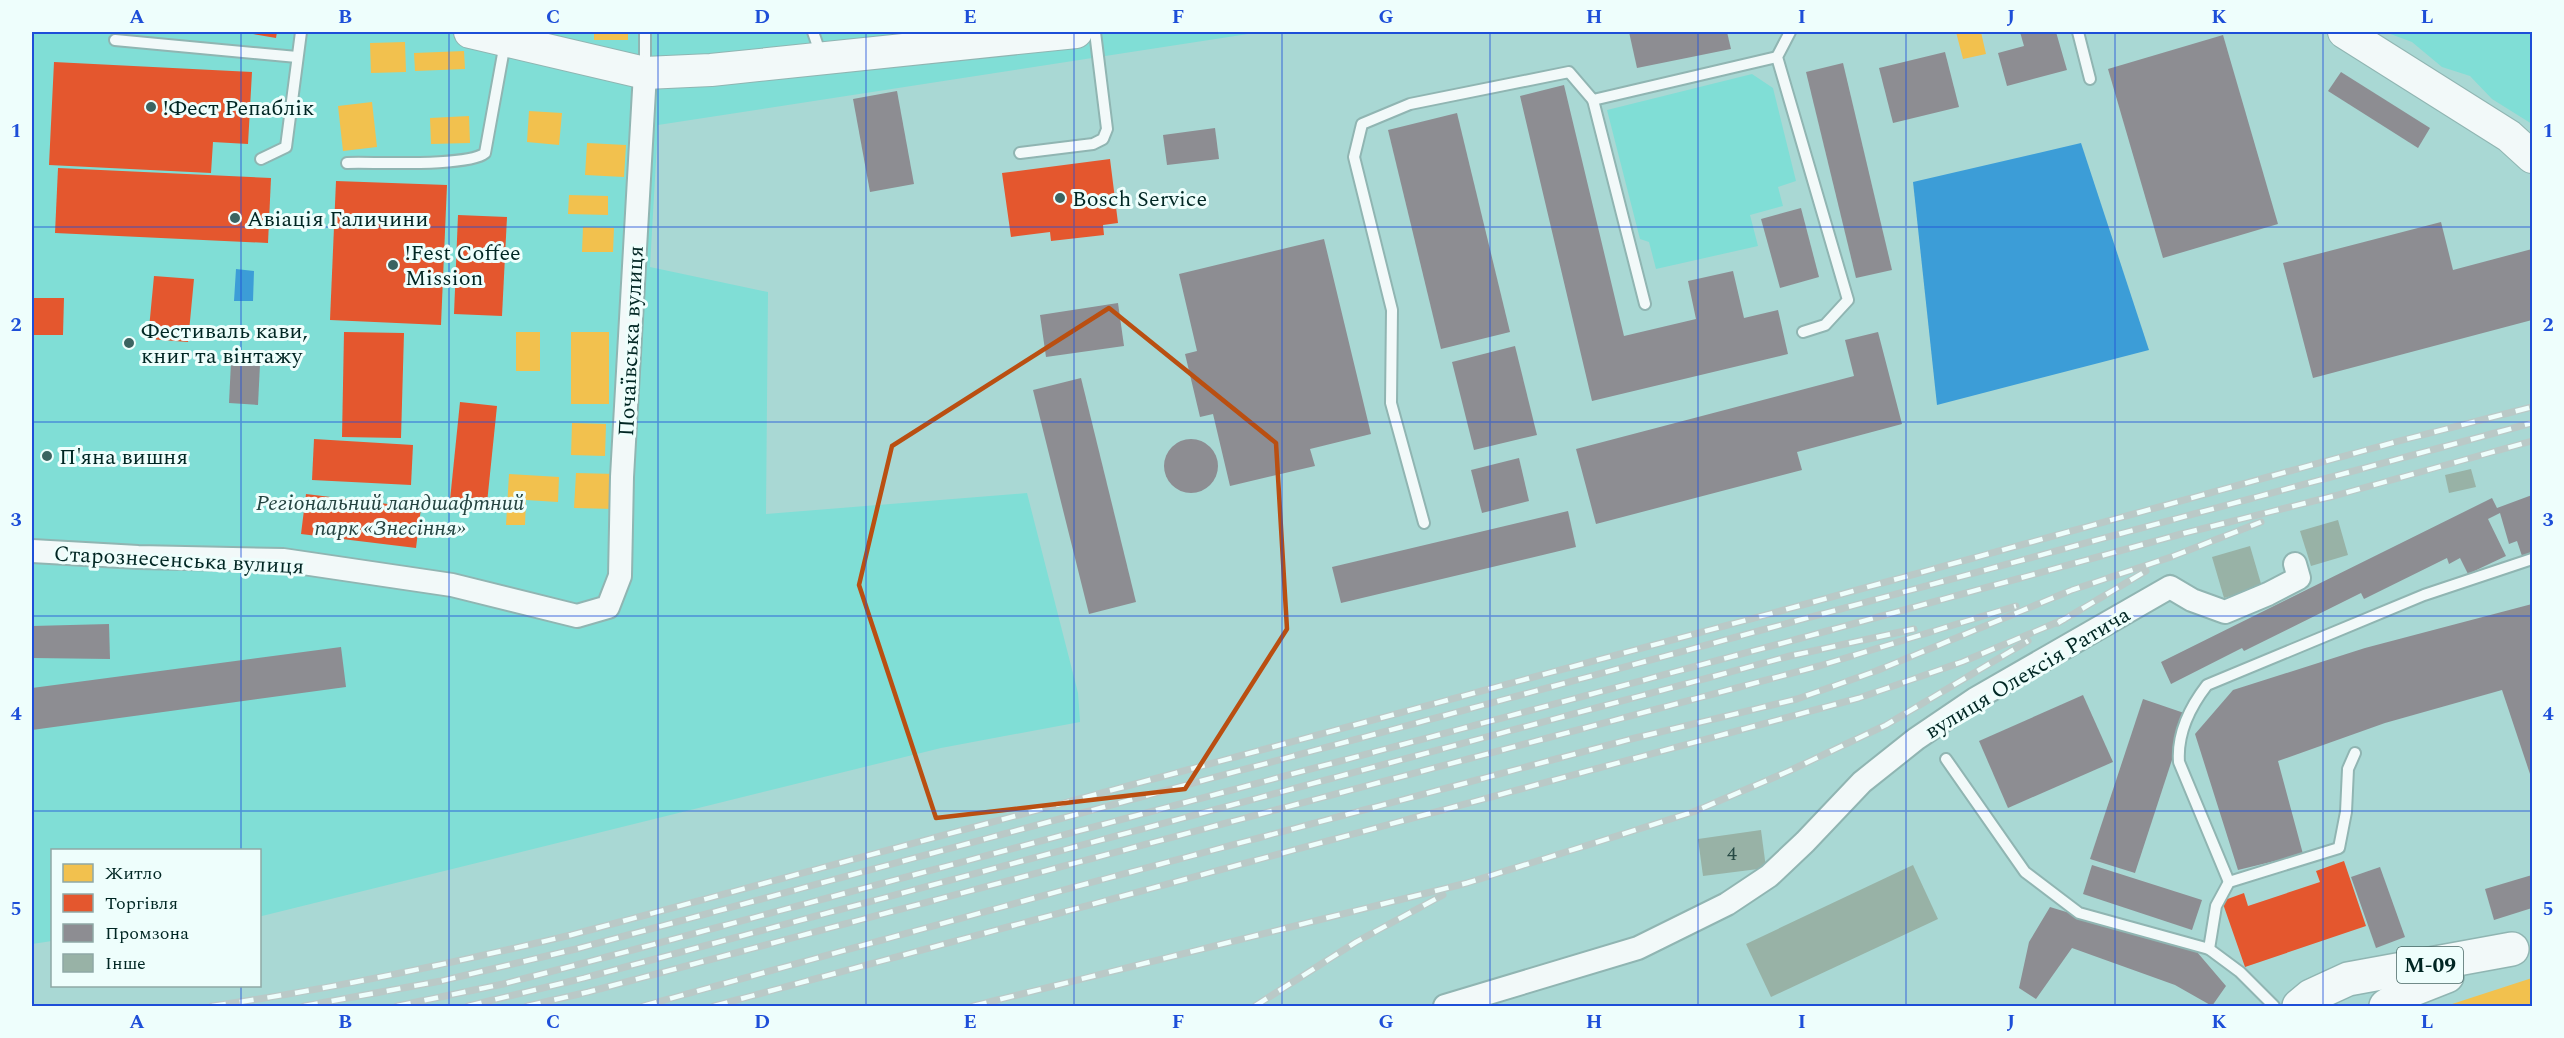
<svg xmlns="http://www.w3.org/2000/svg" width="2564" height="1038" viewBox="0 0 2564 1038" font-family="Spectral,serif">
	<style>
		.green { fill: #80ded6 }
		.water { fill: #3c9dd7 }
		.homes { fill: #f2c14e }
		.shops { fill: #e4572e }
		.industry { fill: #8d8d92 }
		.building { fill: #98b2a6 }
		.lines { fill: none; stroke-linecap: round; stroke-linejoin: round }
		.lane-casing { stroke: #90b5b2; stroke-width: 14 }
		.street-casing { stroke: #90b5b2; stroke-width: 26 }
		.secondary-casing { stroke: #90b5b2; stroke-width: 34 }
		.primary-casing { stroke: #90b5b2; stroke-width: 36 }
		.lane { stroke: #f2f9f9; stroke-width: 10 }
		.street { stroke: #f2f9f9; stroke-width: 22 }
		.secondary { stroke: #f2f9f9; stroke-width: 32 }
		.primary { stroke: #f2f9f9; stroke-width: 33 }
		.rail-casing { stroke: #bac9c7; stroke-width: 7 }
		.rail { stroke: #eefefc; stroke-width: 4.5; stroke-dasharray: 14; stroke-linecap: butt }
		.marked { fill: none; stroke: #ba4f11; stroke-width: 4.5; stroke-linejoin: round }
		.grid { fill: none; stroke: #1d4ed8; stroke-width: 1.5; stroke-opacity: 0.55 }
		.poi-dot { fill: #3b6461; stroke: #eefefc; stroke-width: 2 }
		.labels { text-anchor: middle; stroke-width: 6; stroke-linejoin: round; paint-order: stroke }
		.number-label { font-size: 20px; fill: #264944 }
		.shield { fill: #eefefc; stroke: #476764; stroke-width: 1.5 }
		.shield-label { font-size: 21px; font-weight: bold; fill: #002623 }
		.poi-label { font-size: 22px; fill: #002623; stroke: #eefefc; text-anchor: start }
		.street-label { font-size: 22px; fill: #002623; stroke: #eefefc }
		.park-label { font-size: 22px; font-style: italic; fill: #244340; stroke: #eefefc }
		.neatline { fill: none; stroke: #1d4ed8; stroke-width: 2 }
		.grid-label { font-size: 20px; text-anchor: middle; font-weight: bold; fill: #1d4ed8 }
	</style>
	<rect width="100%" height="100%" fill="#a9d8d4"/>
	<g class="green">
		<polygon points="32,32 1261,32 658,125 650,267 768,292 766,514 1027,493 1078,693 1080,722 941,748 262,916 260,916 260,850 52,850 52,941 32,944"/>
		<polygon points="2385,32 2532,32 2532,124 2492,99 2470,76 2442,67 2412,42"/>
		<polygon points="1752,74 1773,88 1796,181 1778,187 1783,206 1750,215 1758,246 1656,269 1649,242 1640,239 1607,110"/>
	</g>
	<g class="water">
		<polygon points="2081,143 2149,350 1937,405 1913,182"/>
		<polygon points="236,269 254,271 253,301 234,301"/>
	</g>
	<g class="homes">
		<rect x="594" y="32" width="34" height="8"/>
		<polygon points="1956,32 1981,32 1986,54 1963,59"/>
		<polygon points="405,42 406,72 371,73 370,43"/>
		<polygon points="464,51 465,69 415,71 414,53"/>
		<polygon points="372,102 377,147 343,151 338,106"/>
		<polygon points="529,111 562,113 559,145 527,142"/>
		<polygon points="469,116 470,143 431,144 430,118"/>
		<polygon points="587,143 626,145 624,177 585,175"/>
		<polygon points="569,195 608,196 608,215 568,214"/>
		<polygon points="583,227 614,228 613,252 582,252"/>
		<rect x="516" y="332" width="24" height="39"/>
		<rect x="571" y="332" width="38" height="72"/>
		<polygon points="572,423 606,424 605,456 571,455"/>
		<polygon points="576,473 616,474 614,509 574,508"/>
		<polygon points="509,474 559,477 558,502 526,500 525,525 506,525"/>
		<polygon points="2532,978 2532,1006 2446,1006"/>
	</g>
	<g class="shops">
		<polygon points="253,32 277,32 276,38 253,34"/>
		<polygon points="54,62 252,72 248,144 213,142 211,173 49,165"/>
		<polygon points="1110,159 1118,223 1103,225 1104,235 1051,241 1050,232 1011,237 1002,173"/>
		<polygon points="58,168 271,178 268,243 55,233"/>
		<polygon points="336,181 447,185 441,325 330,320"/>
		<polygon points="458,215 507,217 502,316 454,314"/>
		<polygon points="154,276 194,279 188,342 148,339"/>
		<polygon points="32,298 64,298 63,335 32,335"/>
		<polygon points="344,332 404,333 401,438 342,437"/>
		<polygon points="460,402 497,406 487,503 450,500"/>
		<polygon points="314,439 413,445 411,485 312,480"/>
		<polygon points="306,494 421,508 416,548 301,534"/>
		<polygon points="2344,861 2366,926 2245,967 2222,901 2244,893 2248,906 2320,882 2316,871"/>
	</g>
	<g class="industry">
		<polygon points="1629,32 1727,32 1731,49 1637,68"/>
		<polygon points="2020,32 2056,32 2067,70 2007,86 1998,53 2024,46"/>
		<polygon points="2223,35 2278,224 2163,258 2108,69"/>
		<polygon points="1945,52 1959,107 1893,123 1879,68"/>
		<polygon points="1843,63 1892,270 1856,278 1806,72"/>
		<polygon points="2341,72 2430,128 2418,148 2328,91"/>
		<polygon points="1564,85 1624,336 1696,319 1688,281 1733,271 1744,318 1778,310 1788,354 1592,401 1520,96"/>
		<polygon points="897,91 914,184 870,192 853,99"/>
		<polygon points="1457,113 1510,332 1441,349 1388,130"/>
		<polygon points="1215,128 1219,159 1167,165 1163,135"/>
		<polygon points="1801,208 1819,277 1780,288 1761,219"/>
		<polygon points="2441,222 2453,270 2532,249 2532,320 2313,378 2283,263"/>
		<polygon points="1324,239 1371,434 1310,449 1315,466 1230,486 1213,414 1200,417 1185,354 1197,351 1179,274"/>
		<polygon points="1118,303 1124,346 1046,357 1040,315"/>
		<polygon points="1878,332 1902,424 1797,452 1802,470 1596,524 1576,449 1854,376 1845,340"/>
		<polygon points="1515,346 1537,435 1474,450 1452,362"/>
		<polygon points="231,362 260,364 258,405 229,403"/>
		<polygon points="1081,378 1136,602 1089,614 1033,390"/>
		<circle cx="1191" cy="466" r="27"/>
		<polygon points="1519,458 1529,501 1482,513 1471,470"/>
		<polygon points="2532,495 2532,552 2522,556 2517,541 2509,544 2500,513 2488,519 2506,556 2468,574 2460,558 2449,564 2447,558 2364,599 2361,593 2244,651 2242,648 2171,684 2161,662 2492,498 2497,508"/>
		<polygon points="1568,511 1576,547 1341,603 1332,567"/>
		<polygon points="2532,604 2532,780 2502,690 2385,723 2278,761 2303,854 2238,870 2195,734 2233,690 2365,648"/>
		<polygon points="109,624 110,659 32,658 32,626"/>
		<polygon points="341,647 346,687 32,730 32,688"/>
		<polygon points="2083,695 2113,762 2008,808 1979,741"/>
		<polygon points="2143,699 2187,714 2135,873 2090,859"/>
		<polygon points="2092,865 2202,900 2192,930 2083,894"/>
		<polygon points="2380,867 2405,937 2376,948 2351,877"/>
		<polygon points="2532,875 2532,908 2494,920 2485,889"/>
		<polygon points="2050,907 2197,952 2226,986 2212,1006 2175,985 2072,948 2036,999 2019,988 2029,942"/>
	</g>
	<g class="building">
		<polygon points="2471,469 2476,487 2449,493 2445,475"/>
		<polygon points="2338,520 2348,555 2311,566 2300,531"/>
		<polygon points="2250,546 2262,587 2224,598 2212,557"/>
		<polygon points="1761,830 1766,868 1703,876 1698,839"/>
		<polygon points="1913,865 1938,919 1771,997 1746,944"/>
	</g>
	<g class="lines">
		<g class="lane-casing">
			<g id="lane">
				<polyline points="813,32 821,55"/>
				<polyline points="1790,32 1777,57 1848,300 1825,325 1803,332"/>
				<polyline points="2078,32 2090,79"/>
				<polyline points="115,40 297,57"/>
				<polyline points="645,70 645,32"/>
				<polyline points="1593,100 1645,304"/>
				<polyline points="1020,153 1093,144 1103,139 1107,129 1095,32"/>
				<polyline points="261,159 286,147 301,32"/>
				<path d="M347 163C374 162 468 167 485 153L505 43"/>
				<polyline points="1424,523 1391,403 1392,310 1354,157 1362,124 1410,104 1569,72 1593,100 1777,57"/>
				<polyline points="1946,759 2025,872 2079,913 2209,949 2240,972 2274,1006"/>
				<path d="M2229 882 2179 762C2177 734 2190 707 2207 685L2424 595 2532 559"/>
				<polyline points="2209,949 2216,906 2229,882 2339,848 2346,812 2348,769 2355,753"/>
			</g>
		</g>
		<g class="street-casing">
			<g id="street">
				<polyline points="32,551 138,557 283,560 452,585 577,616 608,607 620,576 622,477 645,73"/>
				<polyline points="1445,1006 1638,948 1727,904 1769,876 1805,842 1862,782 1916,739 1975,699 2170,587 2192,600 2225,612 2268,594 2299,578 2295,564"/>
			</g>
		</g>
		<g class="secondary-casing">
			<g id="secondary">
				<polyline points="470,32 645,73 711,70 1076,32"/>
				<polyline points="2344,32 2509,136 2532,157"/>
			</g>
		</g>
		<g class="primary-casing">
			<g id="primary">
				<polyline points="2299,1006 2311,996 2348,979 2512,949"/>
				<polyline points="2386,1006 2409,991 2447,976"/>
			</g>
		</g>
		<use href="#lane" class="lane"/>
		<use href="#street" class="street"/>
		<use href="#secondary" class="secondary"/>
		<use href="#primary" class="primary"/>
		<g class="rail-casing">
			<g id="rail">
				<polyline points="2058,623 2146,571"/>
				<path d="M212 1006C333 989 452 963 571 935L1784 610 2399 441 2532 407"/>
				<polyline points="304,1006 441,981 576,949 2532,423"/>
				<polyline points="397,1006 503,984 580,964 1794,640 2185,533 2334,496 2532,441"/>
				<polyline points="468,1006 584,978 1790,656 1914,629"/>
				<polyline points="527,1006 588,992 1819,666 2016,606"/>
				<polyline points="643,1006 1078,886 1635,738 1797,699 1876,671 2072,590 2171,557 2261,522"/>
				<polyline points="714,1006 1859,698 1962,662 2065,619"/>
				<polyline points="973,1006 1467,883 1693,812 1789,771 1886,725 2028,641"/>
				<polyline points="1255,1006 1356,942 1443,895"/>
			</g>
		</g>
		<use href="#rail" class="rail"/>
	</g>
	<path class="marked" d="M1109 308 1276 443 1287 629 1185 789 936 818 859 585 892 446Z"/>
	<path class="grid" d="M241 32V850M449 32V1006M658 32V1006M866 32V1006M1074 32V1006M1282 32V1006M1490 32V1006M1698 32V1006M1906 32V1006M2115 32V1006M2323 32V1006M32 227H2532M32 422H2532M32 616H2532M32 811H2532M241 986V1006"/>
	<g class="poi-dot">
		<circle cx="151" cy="107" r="6"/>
		<circle cx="1060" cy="198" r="6"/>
		<circle cx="235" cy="218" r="6"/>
		<circle cx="393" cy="265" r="6"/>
		<circle cx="129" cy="343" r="6"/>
		<circle cx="47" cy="456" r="6"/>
	</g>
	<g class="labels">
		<g class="number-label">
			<text x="1732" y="860">4</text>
		</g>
		<rect class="shield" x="2397" y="947" width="66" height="36" rx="4.5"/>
		<g class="shield-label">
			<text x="2430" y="972">М-09</text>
		</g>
		<g class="poi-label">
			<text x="163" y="115">!Фест Репаблік</text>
			<text x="1072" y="206">Bosch Service</text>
			<text x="247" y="226">Авіація Галичини</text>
			<text x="405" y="260">!Fest Coffee<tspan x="405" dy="25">Mission</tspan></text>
			<text x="141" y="338">Фестиваль кави,<tspan x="141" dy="25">книг та вінтажу</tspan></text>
			<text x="59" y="464">П'яна вишня</text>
		</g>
		<g class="street-label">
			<text transform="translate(630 341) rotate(-87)" y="8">Почаївська вулиця</text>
			<text transform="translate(179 559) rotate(3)" y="8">Старознесенська вулиця</text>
			<text transform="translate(2027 672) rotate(-31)" y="8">вулиця Олексія Ратича</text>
		</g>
		<g class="park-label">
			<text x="390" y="510">Регіональний ландшафтний<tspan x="390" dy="25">парк «Знесіння»</tspan></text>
		</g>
	</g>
	<rect width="2564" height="1038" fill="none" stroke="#eefefc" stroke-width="66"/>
	<rect x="51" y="849" width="210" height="138" fill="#eefefc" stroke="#8fa8a5" stroke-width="1.5"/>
	<rect x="63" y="864" width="30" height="18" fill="#f2c14e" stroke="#8fa8a5" stroke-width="1.5"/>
	<text x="105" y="879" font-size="18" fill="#002623">Житло</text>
	<rect x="63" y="894" width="30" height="18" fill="#e4572e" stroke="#8fa8a5" stroke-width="1.5"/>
	<text x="105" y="909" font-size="18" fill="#002623">Торгівля</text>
	<rect x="63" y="924" width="30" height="18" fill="#8d8d92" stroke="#8fa8a5" stroke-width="1.5"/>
	<text x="105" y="939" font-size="18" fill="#002623">Промзона</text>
	<rect x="63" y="954" width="30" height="18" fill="#98b2a6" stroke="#8fa8a5" stroke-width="1.5"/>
	<text x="105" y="969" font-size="18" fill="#002623">Інше</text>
	<rect x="33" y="33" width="2498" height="972" class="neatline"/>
	<g class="grid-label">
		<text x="137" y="23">A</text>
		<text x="345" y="23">B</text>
		<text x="553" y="23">C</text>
		<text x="762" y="23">D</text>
		<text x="970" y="23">E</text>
		<text x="1178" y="23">F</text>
		<text x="1386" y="23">G</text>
		<text x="1594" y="23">H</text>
		<text x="1802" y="23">I</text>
		<text x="2011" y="23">J</text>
		<text x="2219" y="23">K</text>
		<text x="2427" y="23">L</text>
		<text x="16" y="137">1</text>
		<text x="2548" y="137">1</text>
		<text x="16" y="331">2</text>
		<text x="2548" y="331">2</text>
		<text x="16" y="526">3</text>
		<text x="2548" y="526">3</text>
		<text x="16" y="720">4</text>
		<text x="2548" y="720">4</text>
		<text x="16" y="915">5</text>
		<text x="2548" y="915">5</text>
		<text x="137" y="1028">A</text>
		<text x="345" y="1028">B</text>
		<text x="553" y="1028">C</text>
		<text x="762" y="1028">D</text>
		<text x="970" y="1028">E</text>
		<text x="1178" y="1028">F</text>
		<text x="1386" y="1028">G</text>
		<text x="1594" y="1028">H</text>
		<text x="1802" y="1028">I</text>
		<text x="2011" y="1028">J</text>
		<text x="2219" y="1028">K</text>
		<text x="2427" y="1028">L</text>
	</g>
</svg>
